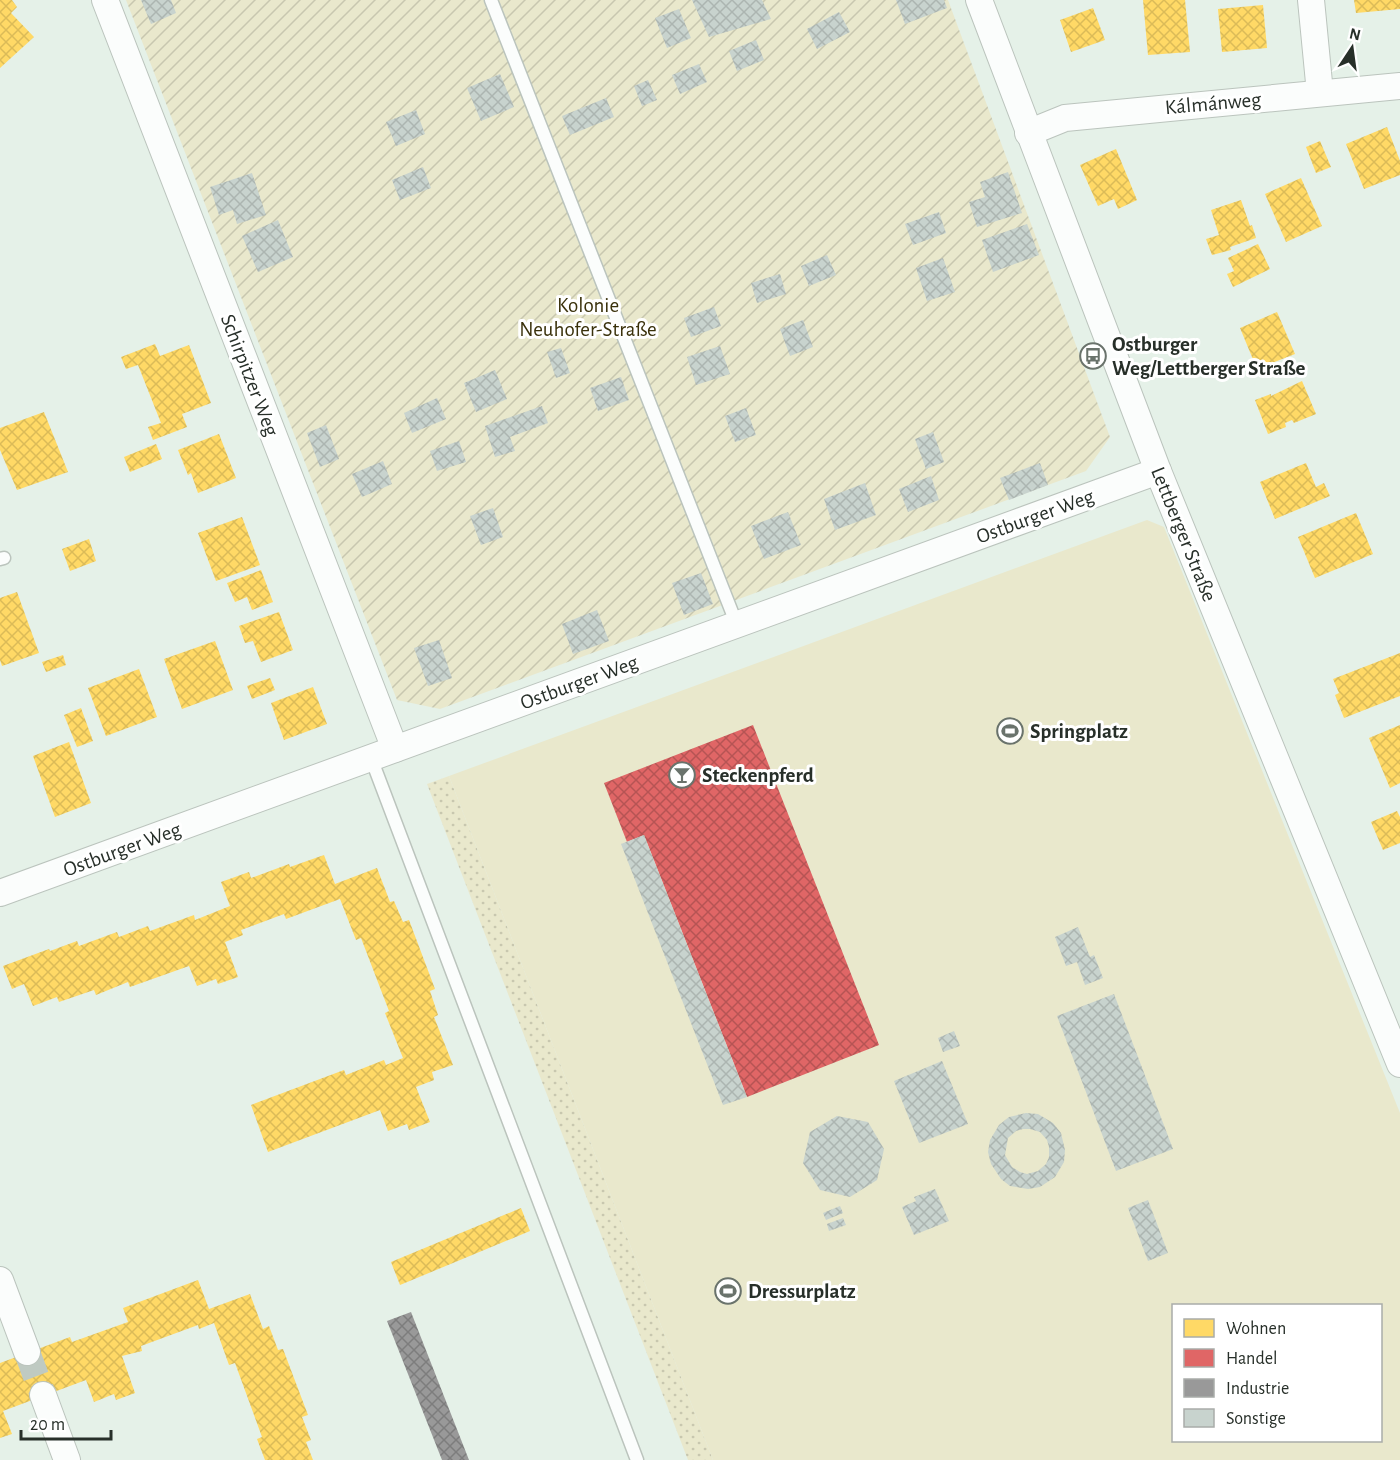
<svg xmlns="http://www.w3.org/2000/svg" width="1400" height="1460" viewBox="0 0 1400 1460" font-family="'Alegreya Sans',sans-serif">
	<style>
		.park { fill: url(#park-dots) }
		.garden { fill: url(#garden-furrows) }
		.pitch { fill: #e9e8cc; fill-rule: evenodd }
		.homes { fill: url(#homes-cross-hatch) }
		.shops { fill: url(#shops-cross-hatch) }
		.industry { fill: url(#industry-cross-hatch) }
		.building { fill: url(#building-cross-hatch); fill-rule: evenodd }
		.lines { fill: none; stroke-linecap: round; stroke-linejoin: round }
		.minor-tunnel { stroke: #bfcac2; stroke-width: 26; stroke-dasharray: 26 13; stroke-linecap: butt }
		.service-casing { stroke: #bbc4bd; stroke-width: 15 }
		.minor-casing { stroke: #bbc4bd; stroke-width: 28 }
		.service { stroke: #fbfdfc; stroke-width: 12 }
		.minor { stroke: #fbfdfc; stroke-width: 26 }
		.labels { text-anchor: middle; stroke-width: 6; stroke-linejoin: round; paint-order: stroke }
		.street-label { font-size: 21px; fill: #272f29; stroke: #fff }
		.park-label { font-size: 21px; fill: #3a310b; stroke: #fff }
		.poi-label { font-size: 21px; font-weight: bold; fill: #272f29; stroke: #fff; text-anchor: start }
	</style>
	<defs>
		<pattern id="park-dots" width="8" height="8" patternUnits="userSpaceOnUse" patternTransform="scale(1.5)"><rect width="8" height="8" fill="#e9e8cc"/><path d="M2 2h.1M6 6h.1" fill="none" stroke="#c8c7af" stroke-width="1.8" stroke-linecap="round"/></pattern>
		<pattern id="garden-furrows" width="10" height="10" patternUnits="userSpaceOnUse" patternTransform="scale(1.5)"><rect width="10" height="10" fill="#e9e8cc"/><path d="M-1 1l2-2M0 10L10 0M9 11l2-2" fill="none" stroke="#c8c7af"/></pattern>
		<pattern id="homes-cross-hatch" width="8" height="8" patternUnits="userSpaceOnUse" patternTransform="scale(1.5)"><rect width="8" height="8" fill="#ffd966"/><path d="M0 0l8 8M0 8l8-8" fill="none" stroke="#dbbb58"/></pattern>
		<pattern id="shops-cross-hatch" width="8" height="8" patternUnits="userSpaceOnUse" patternTransform="scale(1.5)"><rect width="8" height="8" fill="#e06666"/><path d="M0 0l8 8M0 8l8-8" fill="none" stroke="#b65454"/></pattern>
		<pattern id="industry-cross-hatch" width="8" height="8" patternUnits="userSpaceOnUse" patternTransform="scale(1.5)"><rect width="8" height="8" fill="#999"/><path d="M0 0l8 8M0 8l8-8" fill="none" stroke="#7d7d7d"/></pattern>
		<pattern id="building-cross-hatch" width="8" height="8" patternUnits="userSpaceOnUse" patternTransform="scale(1.5)"><rect width="8" height="8" fill="#c8d3ce"/><path d="M0 0l8 8M0 8l8-8" fill="none" stroke="#acb5b1"/></pattern>
	</defs>
	<rect width="100%" height="100%" fill="#e5f1e8"/>
	<polygon class="park" points="449,776 713,1460 688,1460 427,784"/>
	<polygon class="garden" points="126,0 948,0 1110,437 1086,471 440,709 397,700"/>
	<path class="pitch" d="M1147 520 1164 527 1400 1113V1460H713L449 776ZM1174 1306H1380V1440H1174Z"/>
	<g class="homes">
		<polygon points="0,0 12,0 17,7 11,13 34,37 0,68"/>
		<polygon points="1143,0 1185,0 1190,52 1148,55"/>
		<polygon points="1354,0 1400,0 1400,9 1356,13"/>
		<polygon points="1263,5 1267,48 1222,52 1218,9"/>
		<polygon points="1093,8 1105,40 1071,52 1060,20"/>
		<polygon points="1387,127 1400,161 1400,175 1364,189 1346,144"/>
		<polygon points="1320,141 1331,167 1316,173 1306,147"/>
		<polygon points="1116,149 1137,200 1118,209 1114,199 1098,206 1080,165"/>
		<polygon points="1301,178 1322,226 1286,242 1265,194"/>
		<polygon points="1241,200 1250,226 1252,225 1256,238 1230,247 1231,250 1212,255 1206,239 1219,235 1211,210"/>
		<polygon points="1258,244 1270,269 1233,287 1227,274 1234,271 1228,258"/>
		<polygon points="1277,312 1295,354 1257,369 1240,328"/>
		<polygon points="155,344 160,356 189,345 211,403 182,414 187,427 153,440 148,427 161,423 138,365 126,369 121,357"/>
		<polygon points="1302,381 1316,414 1294,423 1292,420 1285,423 1286,427 1268,434 1255,400 1271,394 1271,396"/>
		<polygon points="44,412 68,472 17,490 0,450 0,428"/>
		<polygon points="219,434 236,478 198,493 191,473 188,475 178,450"/>
		<polygon points="156,444 162,459 130,472 124,457"/>
		<polygon points="1306,463 1316,487 1324,483 1330,496 1275,519 1260,482"/>
		<polygon points="1356,513 1373,554 1315,578 1298,537"/>
		<polygon points="242,517 260,565 216,581 198,533"/>
		<polygon points="89,539 96,561 70,571 62,549"/>
		<polygon points="261,570 273,602 252,610 247,597 235,602 227,583"/>
		<polygon points="17,592 39,653 2,666 0,660 0,598"/>
		<polygon points="279,612 293,650 261,662 253,641 245,643 239,626"/>
		<polygon points="215,641 233,690 182,709 164,659"/>
		<polygon points="1400,653 1400,696 1344,718 1335,695 1339,693 1333,679"/>
		<polygon points="63,655 66,665 46,672 42,662"/>
		<polygon points="139,669 157,717 106,736 88,688"/>
		<polygon points="270,678 275,690 252,699 247,686"/>
		<polygon points="313,687 327,724 284,740 271,703"/>
		<polygon points="81,708 93,741 77,747 64,715"/>
		<polygon points="1400,725 1400,783 1390,788 1369,738"/>
		<polygon points="69,742 91,803 55,817 33,756"/>
		<polygon points="1397,811 1400,817 1400,843 1383,850 1371,822"/>
		<polygon points="324,855 335,884 377,868 390,902 394,901 403,922 409,920 435,989 430,991 438,1015 434,1017 453,1065 432,1072 434,1080 416,1087 430,1122 409,1130 407,1124 388,1131 380,1110 268,1152 251,1105 344,1070 346,1075 384,1060 386,1065 403,1058 385,1013 389,1011 361,938 356,940 340,899 286,919 284,914 241,930 243,935 225,942 238,977 218,984 216,979 197,986 189,966 130,987 128,982 96,995 94,990 59,1002 57,997 33,1006 24,984 12,989 3,966 49,949 50,951 77,941 79,946 117,932 119,937 148,926 150,931 194,915 195,920 230,906 221,882 249,872 251,878 289,864 290,867"/>
		<polygon points="521,1208 530,1231 400,1285 391,1262"/>
		<polygon points="198,1280 209,1309 250,1294 263,1329 269,1326 278,1350 283,1349 308,1415 302,1417 311,1440 306,1442 313,1460 265,1460 257,1439 262,1437 235,1363 229,1365 214,1323 199,1329 198,1325 141,1346 142,1351 122,1356 135,1393 116,1400 114,1394 94,1402 86,1380 3,1411 12,1434 0,1438 0,1363 70,1337 72,1342 128,1322 123,1308"/>
	</g>
	<polygon class="shops" points="753,725 879,1045 747,1097 644,835 627,842 604,783"/>
	<polygon class="industry" points="411,1312 469,1460 442,1460 387,1321"/>
	<g class="building">
		<polygon points="141,0 171,0 176,13 151,24"/>
		<polygon points="692,0 762,0 771,19 709,37"/>
		<polygon points="896,0 944,0 947,8 905,24"/>
		<polygon points="679,9 691,38 667,48 655,18"/>
		<polygon points="839,12 850,32 817,49 807,29"/>
		<polygon points="756,40 764,60 737,71 729,51"/>
		<polygon points="699,64 707,82 680,94 672,75"/>
		<polygon points="500,74 514,107 481,121 467,88"/>
		<polygon points="648,80 657,100 642,106 634,86"/>
		<polygon points="606,98 614,117 570,135 562,116"/>
		<polygon points="416,110 425,134 396,146 386,122"/>
		<polygon points="423,167 431,188 400,200 392,180"/>
		<polygon points="1008,172 1022,213 977,227 969,202 985,197 980,182"/>
		<polygon points="252,173 266,215 237,224 233,210 219,215 210,187"/>
		<polygon points="939,212 946,233 913,245 905,224"/>
		<polygon points="278,220 293,257 258,272 242,236"/>
		<polygon points="1027,224 1039,255 993,272 982,240"/>
		<polygon points="827,255 836,275 809,286 801,266"/>
		<polygon points="943,258 955,292 927,301 916,268"/>
		<polygon points="780,274 786,294 757,303 751,283"/>
		<polygon points="714,307 721,326 691,337 684,318"/>
		<polygon points="803,320 813,347 790,356 780,329"/>
		<polygon points="720,346 730,374 696,385 687,357"/>
		<polygon points="561,348 570,373 556,378 547,352"/>
		<polygon points="495,370 507,399 476,412 464,383"/>
		<polygon points="621,377 629,400 598,411 590,388"/>
		<polygon points="437,398 446,419 412,433 404,413"/>
		<polygon points="542,406 548,423 510,437 515,451 495,457 485,426"/>
		<polygon points="746,408 756,435 735,442 725,416"/>
		<polygon points="326,425 339,459 320,467 307,433"/>
		<polygon points="933,432 944,462 926,469 915,439"/>
		<polygon points="459,441 466,462 437,471 430,451"/>
		<polygon points="383,461 392,484 362,497 352,474"/>
		<polygon points="1040,463 1048,485 1009,500 1000,478"/>
		<polygon points="931,476 939,500 908,512 899,489"/>
		<polygon points="865,483 876,515 835,530 824,499"/>
		<polygon points="493,508 503,537 481,545 470,516"/>
		<polygon points="788,512 801,545 764,559 751,526"/>
		<polygon points="701,573 713,604 684,615 672,583"/>
		<polygon points="597,610 609,641 573,654 562,624"/>
		<polygon points="439,640 452,678 428,686 414,648"/>
		<polygon points="644,835 747,1097 723,1105 621,844"/>
		<polygon points="1078,927 1090,957 1094,955 1103,978 1085,985 1077,962 1066,966 1055,937"/>
		<polygon points="1114,994 1173,1149 1116,1171 1057,1016"/>
		<polygon points="954,1031 960,1046 943,1052 938,1038"/>
		<polygon points="942,1061 968,1124 919,1143 894,1081"/>
		<path d="M1026 1113 1038 1114 1053 1123 1061 1133 1065 1150 1064 1162 1055 1177 1040 1187 1028 1189 1010 1186 1001 1179 991 1164 988 1152 990 1140 999 1125 1009 1117ZM1023 1129H1030L1040 1132 1047 1140 1049 1147V1157L1046 1164 1038 1171 1027 1174 1020 1172 1012 1167 1005 1155 1008 1138 1016 1131Z"/>
		<polygon points="837,1116 868,1122 884,1149 877,1180 850,1197 820,1190 803,1163 810,1132"/>
		<polygon points="935,1189 949,1221 914,1235 902,1207 916,1201 914,1197"/>
		<polygon points="1148,1200 1168,1253 1148,1261 1128,1208"/>
		<polygon points="840,1206 843,1213 826,1220 823,1213"/>
		<polygon points="843,1218 846,1225 829,1231 827,1224"/>
	</g>
	<g class="lines">
		<polyline class="minor-tunnel" points="27,1352 43,1395"/>
		<g class="service-casing">
			<g id="service">
				<polyline points="491,0 737,625"/>
				<polyline points="0,559 4,558"/>
				<polyline points="371,758 637,1460"/>
			</g>
		</g>
		<g class="minor-casing">
			<g id="minor">
				<polyline points="105,0 395,749"/>
				<polyline points="979,0 1158,471 1400,1064"/>
				<polyline points="1311,0 1320,93"/>
				<polyline points="1028,133 1065,118 1400,86"/>
				<polyline points="0,893 1158,471"/>
				<polyline points="0,1280 27,1352"/>
				<polyline points="43,1395 67,1460"/>
			</g>
		</g>
		<use href="#service" class="service"/>
		<use href="#minor" class="minor"/>
	</g>
	<defs>
		<g id="bus-ring" transform="scale(1.35)"><circle r="9.5" fill="#fff" stroke="#6a736c" stroke-width="1.5"/><path d="M-5-6H5V4H4V6H2V4H-2V6H-4V4H-5ZM-3.5-4V0h7V-4ZM-3.5 1.2v1.5H-2V1.2ZM2 1.2v1.5H3.5V1.2Z" fill="#6a736c"/></g>
		<g id="stadium-ring" transform="scale(1.35)"><circle r="9.5" fill="#fff" stroke="#6a736c" stroke-width="1.5"/><path d="M0-5a6.5 5 0 1 0 0 10a6.5 5 0 1 0 0-10ZM-3.5-1.8h7v3.6h-7Z" fill="#6a736c"/></g>
		<g id="bar-ring" transform="scale(1.35)"><circle r="9.5" fill="#fff" stroke="#6a736c" stroke-width="1.5"/><path d="M-6-5H6L.8 .8V4.5H3.5V6h-7V4.5H-.8V.8Z" fill="#6a736c"/></g>
	</defs>
	<g fill-rule="evenodd">
		<use href="#bus-ring" x="1093" y="356"/>
		<use href="#stadium-ring" x="1010" y="731"/>
		<use href="#bar-ring" x="682" y="775"/>
		<use href="#stadium-ring" x="728" y="1291"/>
	</g>
	<g class="labels">
		<g class="street-label">
			<text transform="translate(1213 103) rotate(-5)" y="7">Kálmánweg</text>
			<text transform="translate(250 375) rotate(69)" y="7">Schirpitzer Weg</text>
			<text transform="translate(1035 516) rotate(-20)" y="7">Ostburger Weg</text>
			<text transform="translate(1184 534) rotate(68)" y="7">Lettberger Straße</text>
			<text transform="translate(579 682) rotate(-20)" y="7">Ostburger Weg</text>
			<text transform="translate(122 849) rotate(-20)" y="7">Ostburger Weg</text>
		</g>
		<g class="park-label">
			<text x="588" y="312">Kolonie<tspan x="588" dy="24">Neuhofer-Straße</tspan></text>
		</g>
		<g class="poi-label">
			<text x="1112" y="351">Ostburger<tspan x="1112" dy="24">Weg/Lettberger Straße</tspan></text>
			<text x="1030" y="738">Springplatz</text>
			<text x="702" y="782">Steckenpferd</text>
			<text x="748" y="1298">Dressurplatz</text>
		</g>
	</g>
	<rect x="1172" y="1304" width="210" height="138" fill="#ffffff" stroke="#a9aca9" stroke-width="1.5"/>
	<rect x="1184" y="1319" width="30" height="18" fill="#ffd966" stroke="#a9aca9" stroke-width="1.5"/>
	<text x="1226" y="1334" font-size="18" fill="#272f29">Wohnen</text>
	<rect x="1184" y="1349" width="30" height="18" fill="#e06666" stroke="#a9aca9" stroke-width="1.5"/>
	<text x="1226" y="1364" font-size="18" fill="#272f29">Handel</text>
	<rect x="1184" y="1379" width="30" height="18" fill="#999999" stroke="#a9aca9" stroke-width="1.5"/>
	<text x="1226" y="1394" font-size="18" fill="#272f29">Industrie</text>
	<rect x="1184" y="1409" width="30" height="18" fill="#c8d3ce" stroke="#a9aca9" stroke-width="1.5"/>
	<text x="1226" y="1424" font-size="18" fill="#272f29">Sonstige</text>
	<g transform="translate(1352 48) rotate(13)" stroke="#ffffff" stroke-width="4.5" paint-order="stroke">
	<path d="M0-4.5L10 22L0 15L-10 22Z" fill="#272f29"/>
	<text y="-9" font-size="16" font-weight="bold" text-anchor="middle" fill="#272f29">N</text>
	</g>
	<path d="M21 1430v9h90v-9" fill="none" stroke="#272f29" stroke-width="3"/>
	<text x="30" y="1430" font-size="18" fill="#272f29" stroke="#ffffff" stroke-width="4.5" paint-order="stroke">20 m</text>
</svg>
